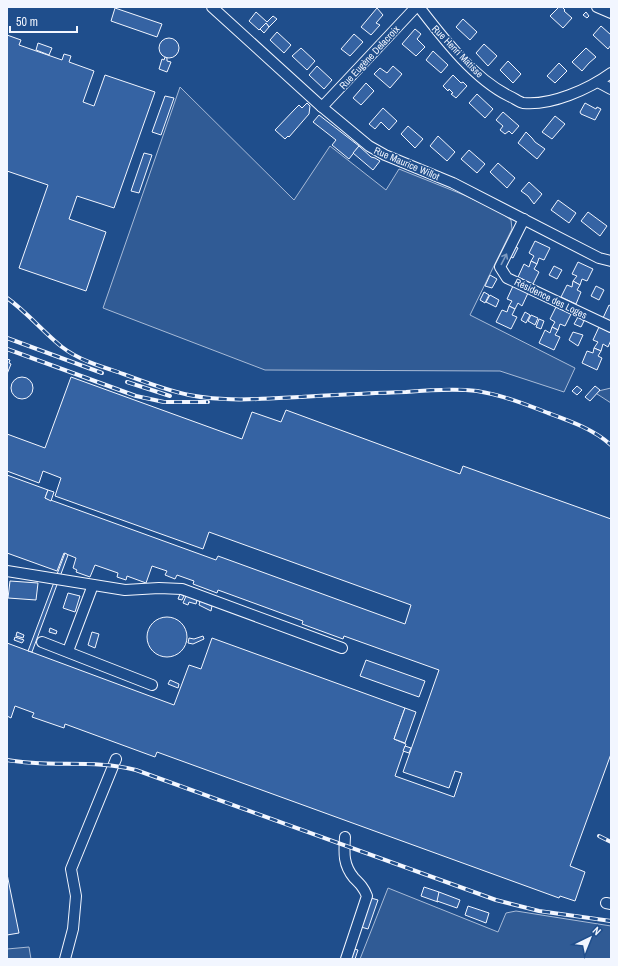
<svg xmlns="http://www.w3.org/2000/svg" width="618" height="966" viewBox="0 0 618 966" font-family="'Archivo Narrow',sans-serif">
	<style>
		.built { fill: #305b95; stroke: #a8bbd7 }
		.building { fill: #3563a3; stroke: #f2f6ff }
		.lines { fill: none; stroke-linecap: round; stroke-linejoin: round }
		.minor-casing { stroke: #f2f6ff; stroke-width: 12 }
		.minor { stroke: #1f4e8c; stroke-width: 10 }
		.rail-casing { stroke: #f2f6ff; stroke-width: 4 }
		.rail { stroke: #1f4e8c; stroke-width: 2.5; stroke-dasharray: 8; stroke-linecap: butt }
		.oneway { stroke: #7e9ac0 }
		.labels { text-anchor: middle; stroke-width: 3; stroke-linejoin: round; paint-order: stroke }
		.street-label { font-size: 10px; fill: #f2f6ff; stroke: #1f4e8c }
	</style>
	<rect width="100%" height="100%" fill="#1f4e8c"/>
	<g class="built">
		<polygon points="180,87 294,200 330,146 386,190 399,169 464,195 500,212 511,220 512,229 470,315 575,368 564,392 500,371 265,370 103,308"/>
		<polygon points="611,388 611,403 594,392"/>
		<polygon points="388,888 498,932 506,913 516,911 611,926 611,959 360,959"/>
		<polygon points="29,947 31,959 7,959 7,949"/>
	</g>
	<g class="building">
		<polygon points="559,7 562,7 565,10 564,11 572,18 563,28 550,16"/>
		<polygon points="115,8 162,24 157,37 111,21"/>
		<polygon points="377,8 383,15 376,23 380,25 371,35 361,27"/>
		<polygon points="256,12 267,22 273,16 277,19 269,27 266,23 259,30 249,21"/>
		<polygon points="586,12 589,16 587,18 583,15"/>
		<polygon points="463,19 477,32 470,40 456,27"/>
		<polygon points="266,23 269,27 264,33 260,29"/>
		<polygon points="601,26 611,35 611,45 608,49 593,35"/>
		<polygon points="415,29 421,34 417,39 425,47 416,56 402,44"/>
		<polygon points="277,32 291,45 284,53 270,40"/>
		<polygon points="354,34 363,42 350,56 341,49"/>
		<polygon points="7,35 21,40 19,45 62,60 64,54 71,56 69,62 94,71 83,102 94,106 105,75 155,92 114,208 77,196 69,219 106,232 86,291 19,268 48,185 7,171"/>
		<circle cx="169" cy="48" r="10"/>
		<polygon points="38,43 52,48 49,55 36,50"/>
		<polygon points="484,44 497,56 488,66 476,53"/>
		<polygon points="301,48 315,61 307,70 292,56"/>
		<polygon points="586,48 596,57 589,63 582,71 572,62"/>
		<polygon points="433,51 448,65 441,73 426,60"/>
		<polygon points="165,57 167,58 167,61 171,62 167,72 159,69 162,59 164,60"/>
		<polygon points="508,61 521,74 513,83 500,70"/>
		<polygon points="559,63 567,71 555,83 547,76"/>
		<polygon points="317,66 332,80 324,89 309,75"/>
		<polygon points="393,66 402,74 390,88 374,74 380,68 387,73"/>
		<polygon points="453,75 461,83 463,82 467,86 456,98 451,94 453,93 449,89 448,91 443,86"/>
		<polygon points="366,83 374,91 361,105 353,98"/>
		<polygon points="477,94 493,109 485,118 469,103"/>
		<polygon points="165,96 174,98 161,135 152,132"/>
		<polygon points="307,103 310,106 309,114 289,137 288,136 285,139 275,130 295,109 299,105 302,108"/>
		<polygon points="585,103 596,109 597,107 601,109 595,120 581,114 580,112"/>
		<polygon points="383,108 397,121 389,130 381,122 375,129 369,124"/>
		<polygon points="503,112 519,126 512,134 509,131 505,134 500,130 503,126 496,120"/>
		<polygon points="319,115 359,146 349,159 332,145 336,140 313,122"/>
		<polygon points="555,116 565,124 552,139 542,132"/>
		<polygon points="408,126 423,139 415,148 401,134"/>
		<polygon points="526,132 532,138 535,142 545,149 537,159 518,143"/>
		<polygon points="438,136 455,152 447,161 430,146"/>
		<polygon points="359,146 371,157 375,158 380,161 373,170 353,153"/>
		<polygon points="469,150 485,164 477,173 461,159"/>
		<polygon points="144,153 152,155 139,193 131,191"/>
		<polygon points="498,163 515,178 507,188 490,172"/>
		<polygon points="529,182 542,194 534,204 528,196 521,191"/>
		<polygon points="558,200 576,213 569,223 551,210"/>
		<polygon points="588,212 607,226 600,236 581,221"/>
		<polygon points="535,241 550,248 544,260 539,258 537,264 531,261 534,256 529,253"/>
		<polygon points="514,246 518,248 513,258 509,256"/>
		<polygon points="531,261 537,264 534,269 539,272 533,284 518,277 524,264 529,267"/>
		<polygon points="578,262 593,269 587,281 582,279 580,285 573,281 577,276 572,274"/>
		<polygon points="554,266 562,270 557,279 549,275"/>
		<polygon points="490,275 497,279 492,288 485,286"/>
		<polygon points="573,281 580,285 577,290 581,292 576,304 561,297 567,285 572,287"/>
		<polygon points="513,286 528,293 522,306 518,303 515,309 509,306 512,301 507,299"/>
		<polygon points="596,286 604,290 599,300 591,296"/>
		<polygon points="484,292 489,295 485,303 480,300"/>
		<polygon points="490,295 499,300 496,307 486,302"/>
		<polygon points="609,305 611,306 611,321 603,318"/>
		<polygon points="509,306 515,309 512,315 517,317 511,329 496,322 502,310 507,312"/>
		<polygon points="556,307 571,314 565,326 560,324 558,330 552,327 555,322 550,319"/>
		<polygon points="525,312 530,315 526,323 521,320"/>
		<polygon points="531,315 538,318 535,325 528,321"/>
		<polygon points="578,317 584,321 581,327 574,324"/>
		<polygon points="539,319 544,321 541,329 536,327"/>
		<polygon points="552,327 558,330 555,335 560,337 554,350 539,343 545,330 550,333"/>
		<polygon points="599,327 611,333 611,340 608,347 603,344 601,351 594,348 598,342 593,340"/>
		<polygon points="573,332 583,335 578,346 569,340"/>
		<polygon points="594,348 601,351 598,356 602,358 597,370 582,363 587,351 593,353"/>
		<polygon points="7,359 10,360 9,363 11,364 7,374"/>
		<circle cx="22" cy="388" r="11"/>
		<polygon points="71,377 242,439 252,412 281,422 286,410 460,474 463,466 611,519 611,754 570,866 585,872 575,901 560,896 559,898 157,752 155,757 65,724 64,728 32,717 34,713 15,706 11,718 7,716 7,643 174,705 189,665 201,669 212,638 405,708 394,739 406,744 395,776 454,797 462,773 455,771 449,788 403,772 439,670 344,636 343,639 302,624 303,621 218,590 217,593 193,584 194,581 177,575 175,579 165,575 167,571 152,566 146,583 127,576 126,580 117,577 118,573 95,565 90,577 76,572 77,570 73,568 76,558 64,553 57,571 7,553 7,475 48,490 45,498 216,560 218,556 405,624 411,605 209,532 203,549 55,496 61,478 43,471 39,483 7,471 7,434 45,448"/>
		<polygon points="577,386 582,390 577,395 572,391"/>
		<polygon points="595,386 600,390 590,401 585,397"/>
		<polygon points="48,490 54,492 51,501 45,498"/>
		<polygon points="65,553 68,555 32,652 28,651"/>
		<polygon points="10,581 38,583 36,600 8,598"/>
		<polygon points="68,593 80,596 75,612 63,608"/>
		<polygon points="180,594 184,596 182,600 178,599"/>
		<polygon points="186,596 197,600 196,604 189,602 188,605 183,603"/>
		<polygon points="200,601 212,606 211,611 199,605"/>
		<circle cx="167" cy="637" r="20"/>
		<polygon points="50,628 57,631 56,634 49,632"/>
		<polygon points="17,632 24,635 23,638 16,636"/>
		<polygon points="92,632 99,634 95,648 88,645"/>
		<polygon points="203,636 204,639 193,644 188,643 189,638 194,639"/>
		<polygon points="15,637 24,640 22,643 14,640"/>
		<polygon points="366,660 425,681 419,697 360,676"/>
		<polygon points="170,680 179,684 178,688 168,684"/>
		<polygon points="405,708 416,712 405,743 394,739"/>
		<polygon points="405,746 411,748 409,753 403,751"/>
		<polygon points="7,874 19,933 7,935"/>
		<polygon points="424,887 439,892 438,902 421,896"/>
		<polygon points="439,892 460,900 457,908 437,901"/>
		<polygon points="371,898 378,900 368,929 361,927"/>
		<polygon points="468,906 489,913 486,923 465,915"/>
		<polygon points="354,949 358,950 355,959 351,959"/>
	</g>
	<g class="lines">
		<g class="minor-casing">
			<g id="minor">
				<polyline points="212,7 322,107 369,146 385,155 453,183 599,258 611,261"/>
				<path d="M419 7C443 38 473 78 509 96 514 98 519 102 523 103 551 106 589 89 611 73"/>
				<polyline points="597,7 611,13"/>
				<polyline points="598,82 611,89"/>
				<polyline points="322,107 416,7"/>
				<polyline points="524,219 500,267 507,278 611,327"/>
				<polyline points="7,571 125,590 159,588 182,589 342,648"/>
				<polyline points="42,642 152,685"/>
				<polyline points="68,651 93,585"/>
				<path d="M345 837C344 853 343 865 354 878 360 884 364 888 367 896L346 959"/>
				<polyline points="606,903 611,904"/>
				<polyline points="65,959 73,929 76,896 71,869 116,759"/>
			</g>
		</g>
		<use href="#minor" class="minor"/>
		<g class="rail-casing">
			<g id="rail">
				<path d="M7 298C27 312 43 332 62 347 79 360 99 366 118 372 142 381 165 390 189 395 225 402 262 399 299 397 335 395 370 393 406 392 429 390 454 388 477 391 502 395 525 404 548 413 570 421 593 429 611 445"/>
				<polyline points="7,338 102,373"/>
				<polyline points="7,349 136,396 164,402 208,402"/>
				<polyline points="127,382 170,396"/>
				<path d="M7 760C50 768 94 759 136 770L496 900 539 911 611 921"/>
				<polyline points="599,836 611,842"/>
			</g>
		</g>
		<use href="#rail" class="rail"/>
	</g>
	<defs><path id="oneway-shaft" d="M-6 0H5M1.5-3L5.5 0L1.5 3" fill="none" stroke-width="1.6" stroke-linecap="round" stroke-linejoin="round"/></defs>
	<use class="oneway" href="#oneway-shaft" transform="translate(504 259) rotate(-63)"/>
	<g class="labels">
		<g class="street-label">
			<text transform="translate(458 51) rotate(46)" y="4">Rue Henri Matisse</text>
			<text transform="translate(369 57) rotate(-47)" y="4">Rue Eugène Delacroix</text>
			<text transform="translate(407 163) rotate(23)" y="4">Rue Maurice Willot</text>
			<text transform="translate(551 298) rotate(26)" y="4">Résidence des Loges</text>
		</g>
	</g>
	<rect width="618" height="966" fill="none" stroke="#f2f6ff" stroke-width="16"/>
	<g transform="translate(590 938) rotate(43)" stroke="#1f4e8c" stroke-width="3" paint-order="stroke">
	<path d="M0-3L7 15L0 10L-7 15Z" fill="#f2f6ff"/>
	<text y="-6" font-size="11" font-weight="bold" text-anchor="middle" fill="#f2f6ff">N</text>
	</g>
	<path d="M10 26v6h67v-6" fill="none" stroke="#f2f6ff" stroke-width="2"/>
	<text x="16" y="26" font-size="12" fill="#f2f6ff" stroke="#1f4e8c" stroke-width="3" paint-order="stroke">50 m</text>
</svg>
